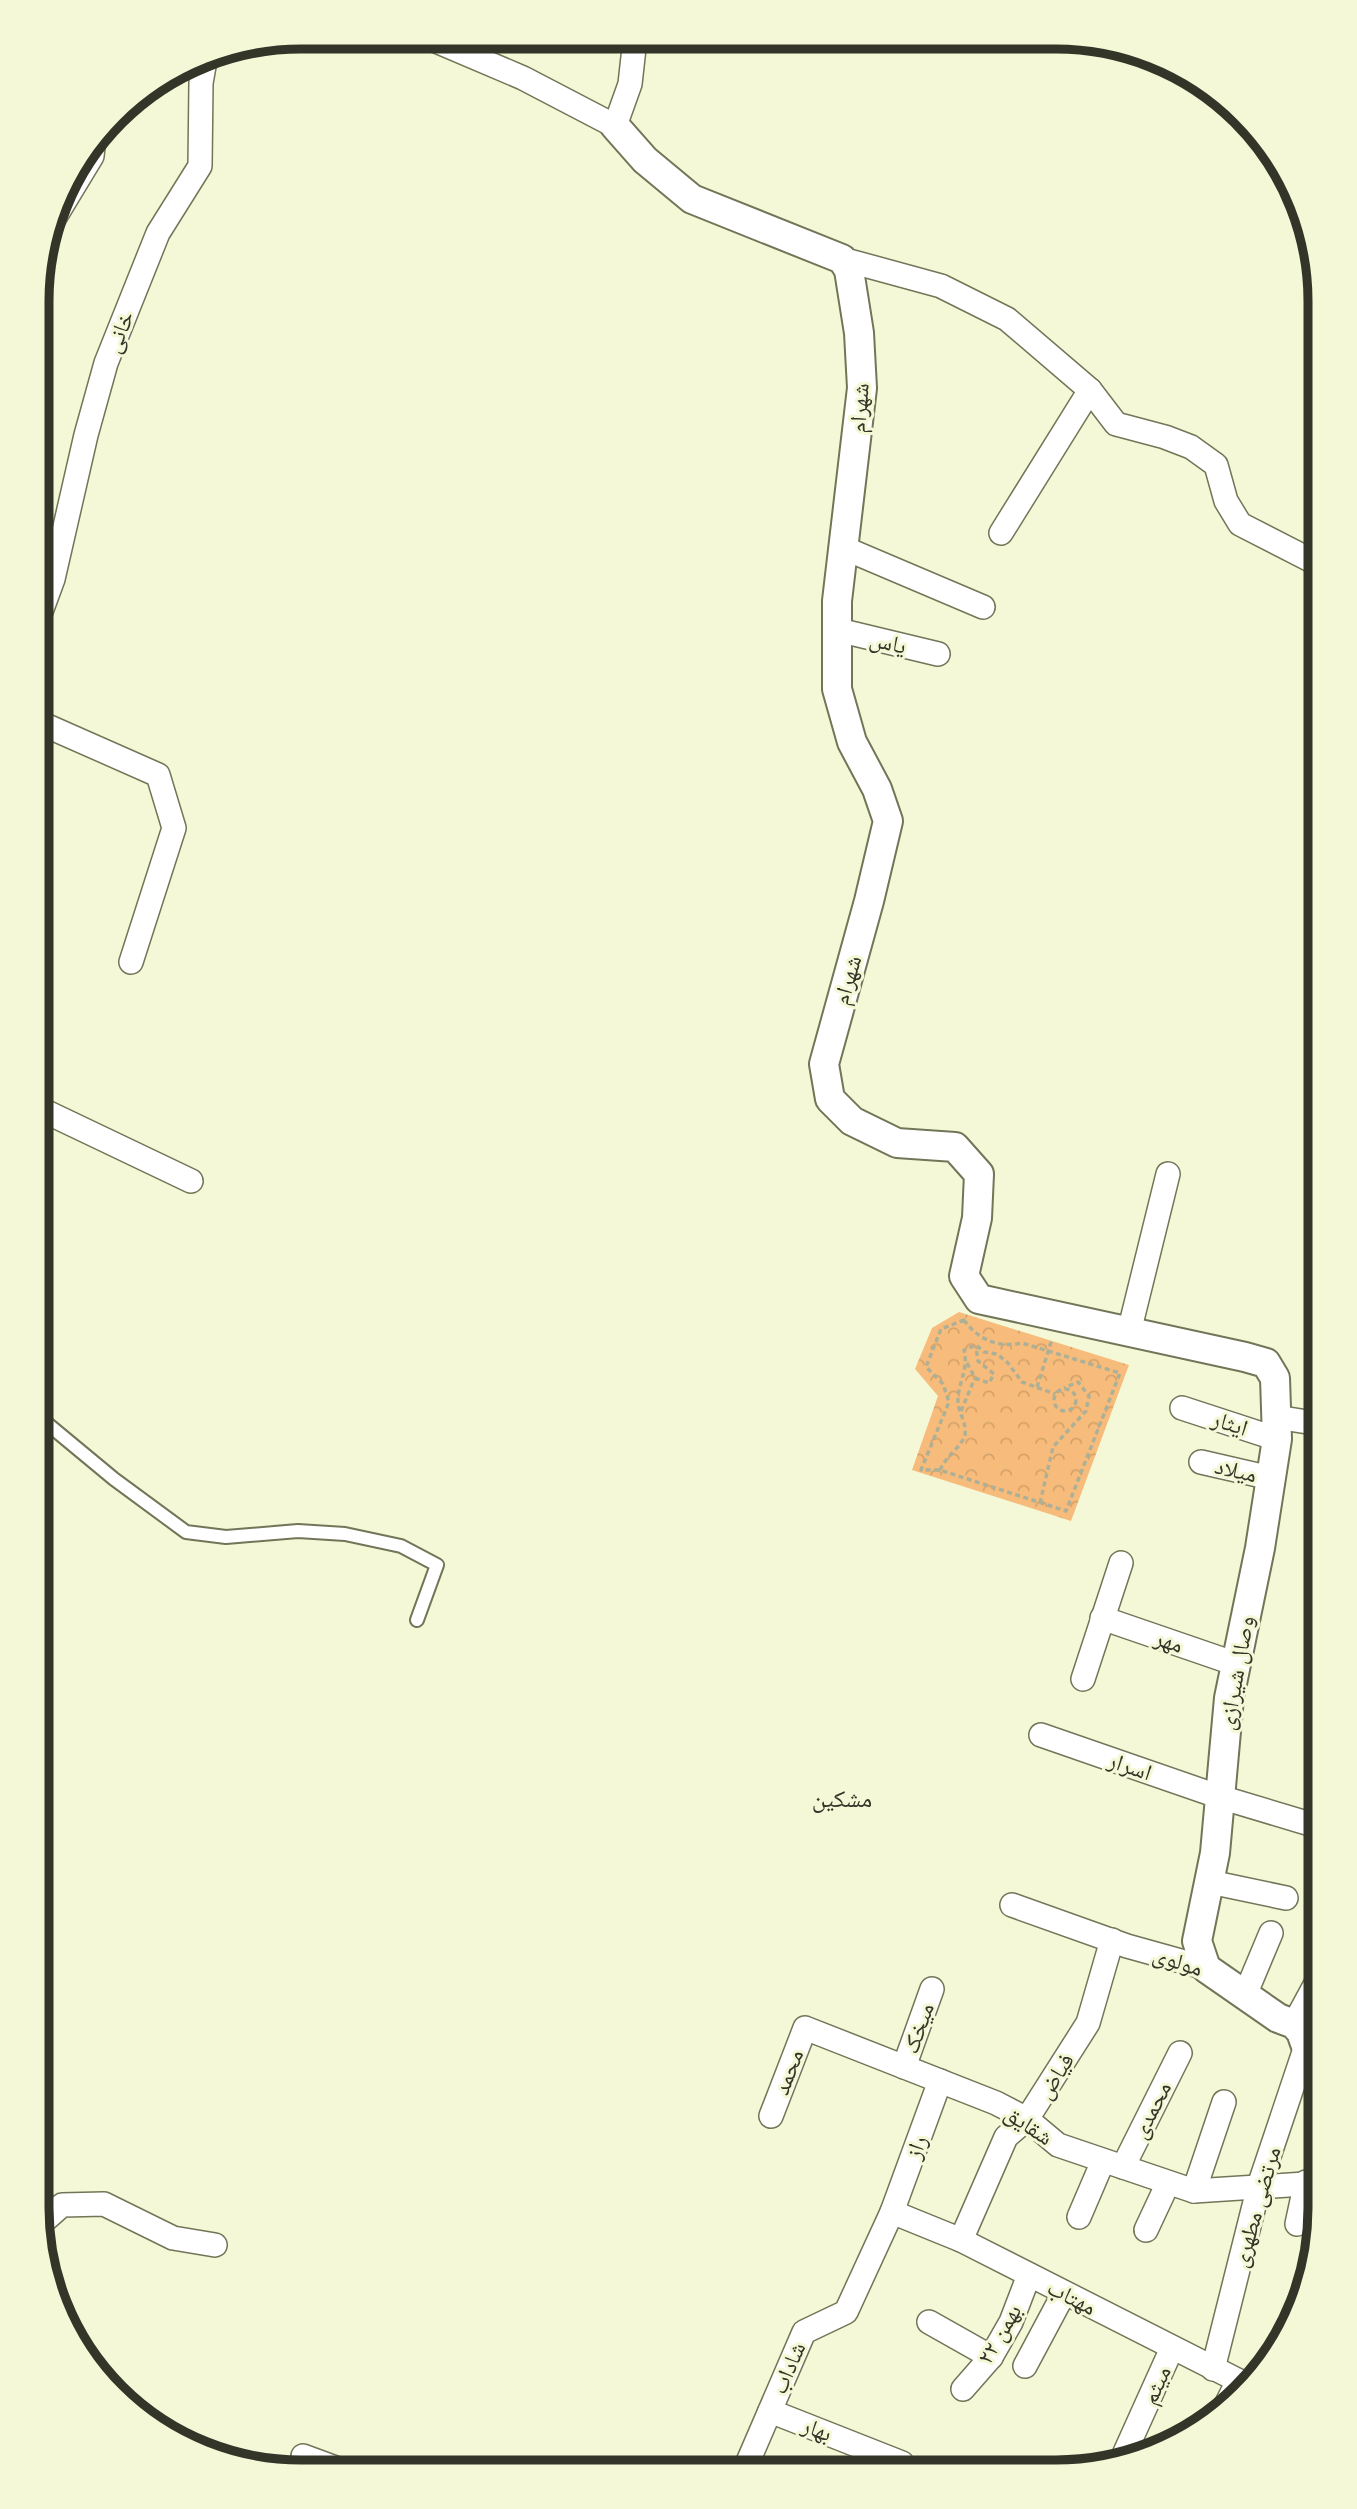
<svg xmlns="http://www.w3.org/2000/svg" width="1357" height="2509" viewBox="0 0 1357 2509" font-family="'Open Sans','Noto Naskh Arabic',sans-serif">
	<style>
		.park { fill: url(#park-crowns) }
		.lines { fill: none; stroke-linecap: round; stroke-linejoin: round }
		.service-casing { stroke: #727557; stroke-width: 16 }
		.minor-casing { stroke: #727557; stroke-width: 26 }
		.tertiary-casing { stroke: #727557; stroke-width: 32 }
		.path { stroke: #adb096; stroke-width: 3.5; stroke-dasharray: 5 3.5; stroke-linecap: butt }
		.service { stroke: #fff; stroke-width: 12 }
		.minor { stroke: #fff; stroke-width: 23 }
		.tertiary { stroke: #fff; stroke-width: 28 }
		.labels { text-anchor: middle; stroke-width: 6; stroke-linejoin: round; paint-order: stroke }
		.street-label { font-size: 23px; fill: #333528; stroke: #f4f8d6 }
		.neighbourhood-label { font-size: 24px; fill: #333528; stroke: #f4f8d6 }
		.rim { fill: none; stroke: #333528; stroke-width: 9 }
	</style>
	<defs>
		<pattern id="park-crowns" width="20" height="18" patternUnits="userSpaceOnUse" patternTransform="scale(1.75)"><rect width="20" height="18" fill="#f7bc7b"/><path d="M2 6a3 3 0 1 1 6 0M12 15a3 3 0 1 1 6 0" fill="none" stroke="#d4a26a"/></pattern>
	</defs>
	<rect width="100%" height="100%" fill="#f4f8d6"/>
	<polygon class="park" points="959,1312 1129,1365 1071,1521 912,1470 938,1396 915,1369 932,1328"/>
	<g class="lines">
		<g class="service-casing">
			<polyline id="service" points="38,1416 114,1479 186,1532 226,1537 298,1531 345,1534 401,1546 437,1565 417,1620"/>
		</g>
		<g class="minor-casing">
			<g id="minor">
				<polyline points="429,38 523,78 615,126 630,84 635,39"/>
				<polyline points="52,222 92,156 93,147"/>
				<polyline points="842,259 941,286 1007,319 1090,390 1116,424 1165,437 1191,447 1216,465 1226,501 1240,524 1320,565"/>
				<polyline points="1001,533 1090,390"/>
				<polyline points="844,548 983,607"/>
				<polyline points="39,617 53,579 86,435 106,363 158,233 200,166 201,83 206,55"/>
				<polyline points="838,630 938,654"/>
				<polyline points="38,722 158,775 174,828 131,962"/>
				<polyline points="38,1108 191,1181"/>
				<polyline points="1129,1332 1168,1174"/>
				<polyline points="1182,1408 1277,1439"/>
				<polyline points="1276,1417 1320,1424"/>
				<polyline points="1201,1462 1271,1478"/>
				<polyline points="1102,1618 1236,1664"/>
				<polyline points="1083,1679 1121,1563"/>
				<polyline points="1041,1735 1220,1797 1320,1827"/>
				<polyline points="1210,1882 1286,1898"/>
				<polyline points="1012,1905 1127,1946 1206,1968"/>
				<polyline points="1245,1995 1271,1933"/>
				<polyline points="1294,2024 1320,1976"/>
				<polyline points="904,2067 932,1989"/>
				<polyline points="771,2116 805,2028 996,2103 1027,2119 1058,2145 1194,2191 1320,2183"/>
				<polyline points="1123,2167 1180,2053"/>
				<polyline points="1194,2191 1224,2102"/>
				<polyline points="892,2212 961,2240 1249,2386"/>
				<polyline points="1079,2217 1103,2161"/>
				<polyline points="38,2218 45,2220 62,2205 104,2204 173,2238 215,2245"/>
				<polyline points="1297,2224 1306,2182"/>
				<polyline points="1146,2230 1168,2183"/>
				<polyline points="961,2240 1006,2137 1027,2119 1088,2023 1112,1940"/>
				<polyline points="929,2322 991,2357"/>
				<polyline points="1025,2366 1064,2293"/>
				<polyline points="1213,2369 1259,2186 1306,2046"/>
				<polyline points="963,2389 991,2357 1011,2322 1029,2275"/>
				<polyline points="770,2411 902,2463"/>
				<polyline points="1223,2411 1238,2381"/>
				<polyline points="303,2456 341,2470"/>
				<polyline points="1122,2459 1172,2348"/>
				<polyline points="744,2471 804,2332 846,2312 892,2212 940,2081"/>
			</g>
		</g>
		<g class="tertiary-casing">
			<polyline id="tertiary" points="615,126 645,160 692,199 842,259 849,270 859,333 862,388 837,601 837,689 852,742 877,789 888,821 869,901 824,1064 830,1099 852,1121 897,1143 955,1147 979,1174 977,1218 964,1276 979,1299 1245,1357 1266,1363 1275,1378 1277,1439 1260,1548 1229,1698 1215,1853 1197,1941 1206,1968 1278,2018 1294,2024 1301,2032 1306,2046 1320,2055"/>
		</g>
		<g class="path">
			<path d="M964 1320C978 1340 999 1348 1022 1343L1120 1373 1066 1511 940 1470H921L949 1402 943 1384 926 1367 941 1329Z"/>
			<polyline points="967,1363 975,1378 989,1383 994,1374 978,1361 976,1347"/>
			<polyline points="1037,1387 1052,1339"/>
			<circle cx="1065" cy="1400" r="11"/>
			<polyline points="961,1411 975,1378"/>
			<path d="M940 1470C946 1456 962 1446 965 1435 967 1424 959 1413 958 1403 957 1383 969 1372 964 1350L976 1345 984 1352 997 1354 1008 1363 1022 1382 1055 1394"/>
			<polyline points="1040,1503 1053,1447 1086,1411 1089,1396 1078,1382 1064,1388"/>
		</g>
		<use href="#service" class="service"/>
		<use href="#minor" class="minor"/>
		<use href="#tertiary" class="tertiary"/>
	</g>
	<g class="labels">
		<g class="street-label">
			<text transform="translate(119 332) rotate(-68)" y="8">خانی</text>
			<text transform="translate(859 408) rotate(-86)" y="8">شهرام</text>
			<text transform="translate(888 642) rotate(13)" y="8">یاس</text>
			<text transform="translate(847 980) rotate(-74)" y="8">شهرام</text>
			<text transform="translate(1230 1423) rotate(18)" y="8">ایثار</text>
			<text transform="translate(1236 1470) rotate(13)" y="8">میلاد</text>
			<text transform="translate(1169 1641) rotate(19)" y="8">مهر</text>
			<text transform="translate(1236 1673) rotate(-80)" y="8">وصال شیرازی</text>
			<text transform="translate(1130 1766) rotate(19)" y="8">اسرار</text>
			<text transform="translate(1178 1961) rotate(18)" y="8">مولوی</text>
			<text transform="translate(918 2028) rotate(-70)" y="8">میخک</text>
			<text transform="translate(788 2072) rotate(-69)" y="8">محمد</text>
			<text transform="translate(1055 2076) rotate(-58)" y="8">فیاض</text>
			<text transform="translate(1151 2110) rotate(-63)" y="8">محمدی</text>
			<text transform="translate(1029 2125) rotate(34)" y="8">شقایق</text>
			<text transform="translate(916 2147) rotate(-70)" y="8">راز</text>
			<text transform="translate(1256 2207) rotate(-74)" y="8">مرتضی مطهری</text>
			<text transform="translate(1072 2297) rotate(27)" y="8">مهتاب</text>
			<text transform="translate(999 2334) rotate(-60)" y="8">۲۲ بهمن</text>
			<text transform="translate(788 2368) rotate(-67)" y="8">شاداب</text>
			<text transform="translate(1156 2385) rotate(-65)" y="8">میثم</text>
			<text transform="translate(817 2429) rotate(21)" y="8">بهار</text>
		</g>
		<g class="neighbourhood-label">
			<text x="842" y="1807">مشکین</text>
		</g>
	</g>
	<path d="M0 0H1357V2509H0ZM301 49H1056A252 252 0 0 1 1308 301V2208A252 252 0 0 1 1056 2460H301A252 252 0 0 1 49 2208V301A252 252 0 0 1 301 49Z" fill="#f4f8d6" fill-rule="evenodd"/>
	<path class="rim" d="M301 49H1056A252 252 0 0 1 1308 301V2208A252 252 0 0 1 1056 2460H301A252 252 0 0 1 49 2208V301A252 252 0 0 1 301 49Z"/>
</svg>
